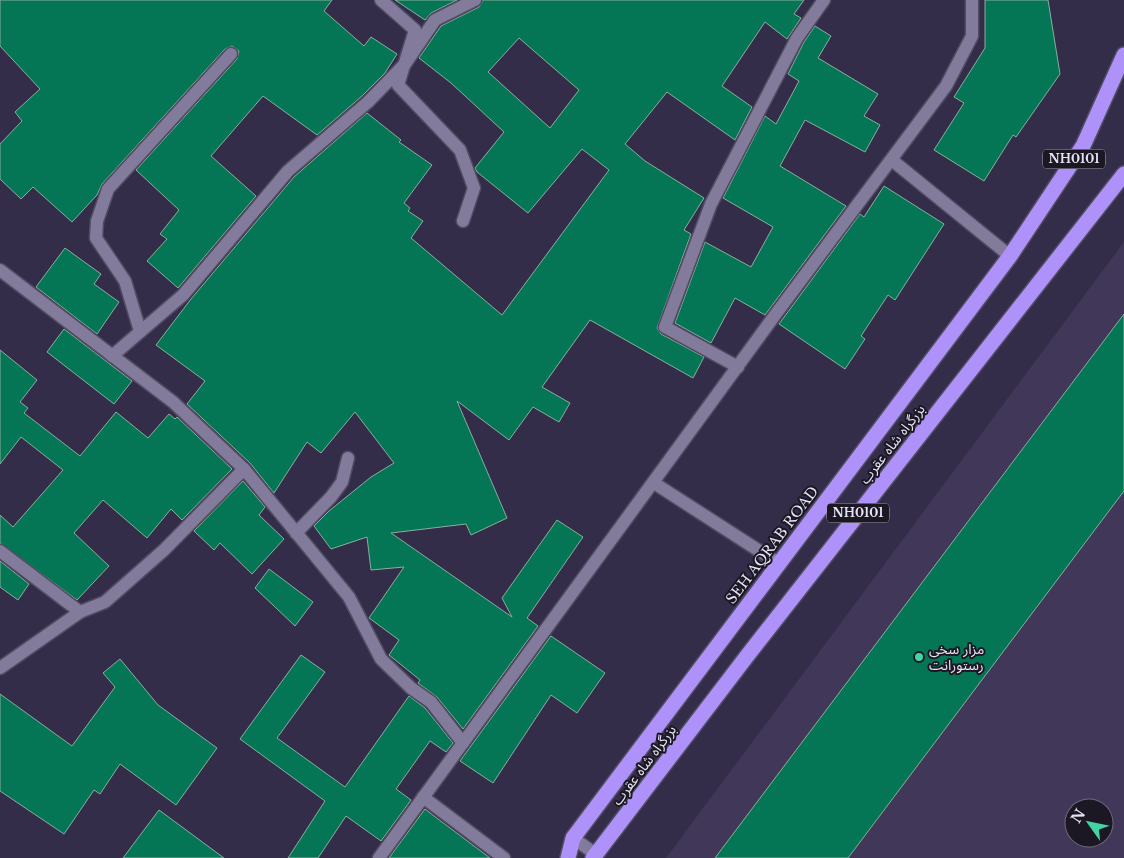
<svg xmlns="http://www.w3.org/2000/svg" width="1124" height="858" viewBox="0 0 1124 858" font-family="'Libre Baskerville','Noto Sans Arabic',serif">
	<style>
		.built { fill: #413859; fill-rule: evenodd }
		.building { fill: #047655; stroke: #89af9d; fill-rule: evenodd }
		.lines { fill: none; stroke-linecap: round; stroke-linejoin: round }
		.minor-casing { stroke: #514b62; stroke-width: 15 }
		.highway-casing { stroke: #514b62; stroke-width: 18 }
		.minor { stroke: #827b9b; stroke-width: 12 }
		.highway { stroke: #ae91f9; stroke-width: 15 }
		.poi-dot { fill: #42d4a1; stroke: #1b1824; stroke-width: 2 }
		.labels { text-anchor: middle; stroke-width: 4; stroke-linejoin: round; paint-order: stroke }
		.shield { fill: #1b1824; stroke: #aaa6b6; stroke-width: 1 }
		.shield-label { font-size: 12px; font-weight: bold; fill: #e7e3f5 }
		.street-label { font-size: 14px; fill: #e7e3f5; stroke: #1b1824 }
		.poi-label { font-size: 14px; fill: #e7e3f5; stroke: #1b1824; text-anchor: start }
	</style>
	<rect width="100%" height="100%" fill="#342d49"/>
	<path class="built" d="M1124 242V858H666ZM1074 808H1104V838H1074Z"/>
	<g class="building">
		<polygon points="0,0 332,0 324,11 364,46 371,37 397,54 385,73 362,96 317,135 263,96 211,156 256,196 178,288 147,261 167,239 160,234 179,210 136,170 237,59 239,51 232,46 225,49 102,184 97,195 72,222 33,187 21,199 0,179 0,144 22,121 15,112 40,89 0,46"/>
		<polygon points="395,0 457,0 431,13 425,20"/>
		<path d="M483 0H804L794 14 801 18 787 39 765 22 722 86 752 107 735 140 667 92 625 144 645 161 704 198 684 230 691 234 657 328 661 334 704 357 693 378 590 320 542 387 570 403 559 422 533 407 509 440 457 401 507 518 471 535 466 524 391 533 512 617 502 598 557 520 583 537 527 618 538 626 463 729 437 697 418 683 420 680 389 655 399 640 369 618 404 567 371 570 367 537 331 549 314 526 329 511 371 477 394 463 355 412 321 453 307 442 274 493 250 463 187 404 205 381 156 345 191 299 294 177 367 113 401 140 399 142 432 165 404 203 410 208 408 211 423 221 411 238 502 315 609 170 582 149 528 213 477 172 475 168 504 132 451 83 419 58 441 26 479 7ZM519 38 579 90 550 128 488 72Z"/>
		<polygon points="985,0 1048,0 1060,74 1016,137 1013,135 984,181 934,150 964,103 954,97 985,48"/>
		<polygon points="815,26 831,36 818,58 878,94 864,116 880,125 865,152 805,120 780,166 846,206 765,315 735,298 711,343 675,323 705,242 751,267 773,227 723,198 765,116 776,124 799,81 788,74 804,42"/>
		<polygon points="884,186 944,224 895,300 888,295 861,336 865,339 845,369 779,324 860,214 864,217"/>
		<polygon points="65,248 101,274 94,284 119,302 97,334 36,287"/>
		<polygon points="1124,314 1124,491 848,858 715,858"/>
		<polygon points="64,329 132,381 114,404 47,352"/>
		<polygon points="0,350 37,380 20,402 28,408 24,413 80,456 116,412 148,438 169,414 175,419 177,417 232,469 182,520 171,509 147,538 103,500 74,533 109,566 77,600 0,543 0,515 13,527 63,470 21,437 0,464"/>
		<polygon points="243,481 265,507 259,515 284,539 252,574 220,543 214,550 194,531"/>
		<polygon points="0,561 29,584 18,600 0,587"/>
		<polygon points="269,569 313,602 295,626 255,588"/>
		<polygon points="551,636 605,673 577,713 551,695 493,783 460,761"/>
		<polygon points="301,655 325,672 277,738 345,787 409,696 425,708 453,743 446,752 430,741 396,789 411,800 381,841 346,816 318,858 288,858 325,801 240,739"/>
		<polygon points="120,659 158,705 217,748 176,805 120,764 100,794 94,790 64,834 0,791 0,694 72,746 115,687 103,673"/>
		<polygon points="425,809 434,816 490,858 389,858"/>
		<polygon points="159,810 224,858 123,858"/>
	</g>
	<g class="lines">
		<g class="minor-casing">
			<g id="minor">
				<polyline points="381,0 415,30 398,85 460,150 474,188 463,221"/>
				<polyline points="893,161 1010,256"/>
				<polyline points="0,270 173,402 244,469 349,597 381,659 411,688 431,702 463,743"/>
				<polyline points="140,331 125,281 96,238 97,221 108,189 231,54"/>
				<polyline points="112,356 183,295 288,171 368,102 405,64 435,20 475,0"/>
				<polyline points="738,367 665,327 711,204 797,38 824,0"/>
				<polyline points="654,483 778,563"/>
				<polyline points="296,533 331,497 342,482 348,458"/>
				<polyline points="0,551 80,612 105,602 164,550 244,469"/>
				<polyline points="0,668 80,612"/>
				<polyline points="423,797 504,858"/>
				<polyline points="573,838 597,855 596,858"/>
				<polyline points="379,858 775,315 946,86 972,36 972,0"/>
			</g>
		</g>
		<g class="highway-casing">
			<g id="highway">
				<polyline points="568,858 573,838 1010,256 1083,146 1124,55"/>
				<polyline points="593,858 747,656 1124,174"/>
			</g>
		</g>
		<use href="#minor" class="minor"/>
		<use href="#highway" class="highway"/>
	</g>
	<circle class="poi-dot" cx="919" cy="657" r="5"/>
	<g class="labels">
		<g class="shield">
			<rect x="1043" y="149.5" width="62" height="19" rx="4"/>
			<rect x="827" y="503.5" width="62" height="19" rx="4"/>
		</g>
		<g class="shield-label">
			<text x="1074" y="163">NH0101</text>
			<text x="858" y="517">NH0101</text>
		</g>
		<g class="street-label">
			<text transform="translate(892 444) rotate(-52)" y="5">بزرگراه شاه عقرب</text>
			<text transform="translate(772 545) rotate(-53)" y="5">SEH AQRAB ROAD</text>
			<text transform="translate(644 765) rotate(-53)" y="5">بزرگراه شاه عقرب</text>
		</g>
		<g class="poi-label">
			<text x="929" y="654">مزار سخی<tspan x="929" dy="16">رستورانت</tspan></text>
		</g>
	</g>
	<g transform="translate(1089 823) rotate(303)"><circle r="24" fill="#1b1824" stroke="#6d6978"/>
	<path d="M0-4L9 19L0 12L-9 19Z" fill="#42d4a1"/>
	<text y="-8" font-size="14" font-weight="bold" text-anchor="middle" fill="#e7e3f5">N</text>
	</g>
</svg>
